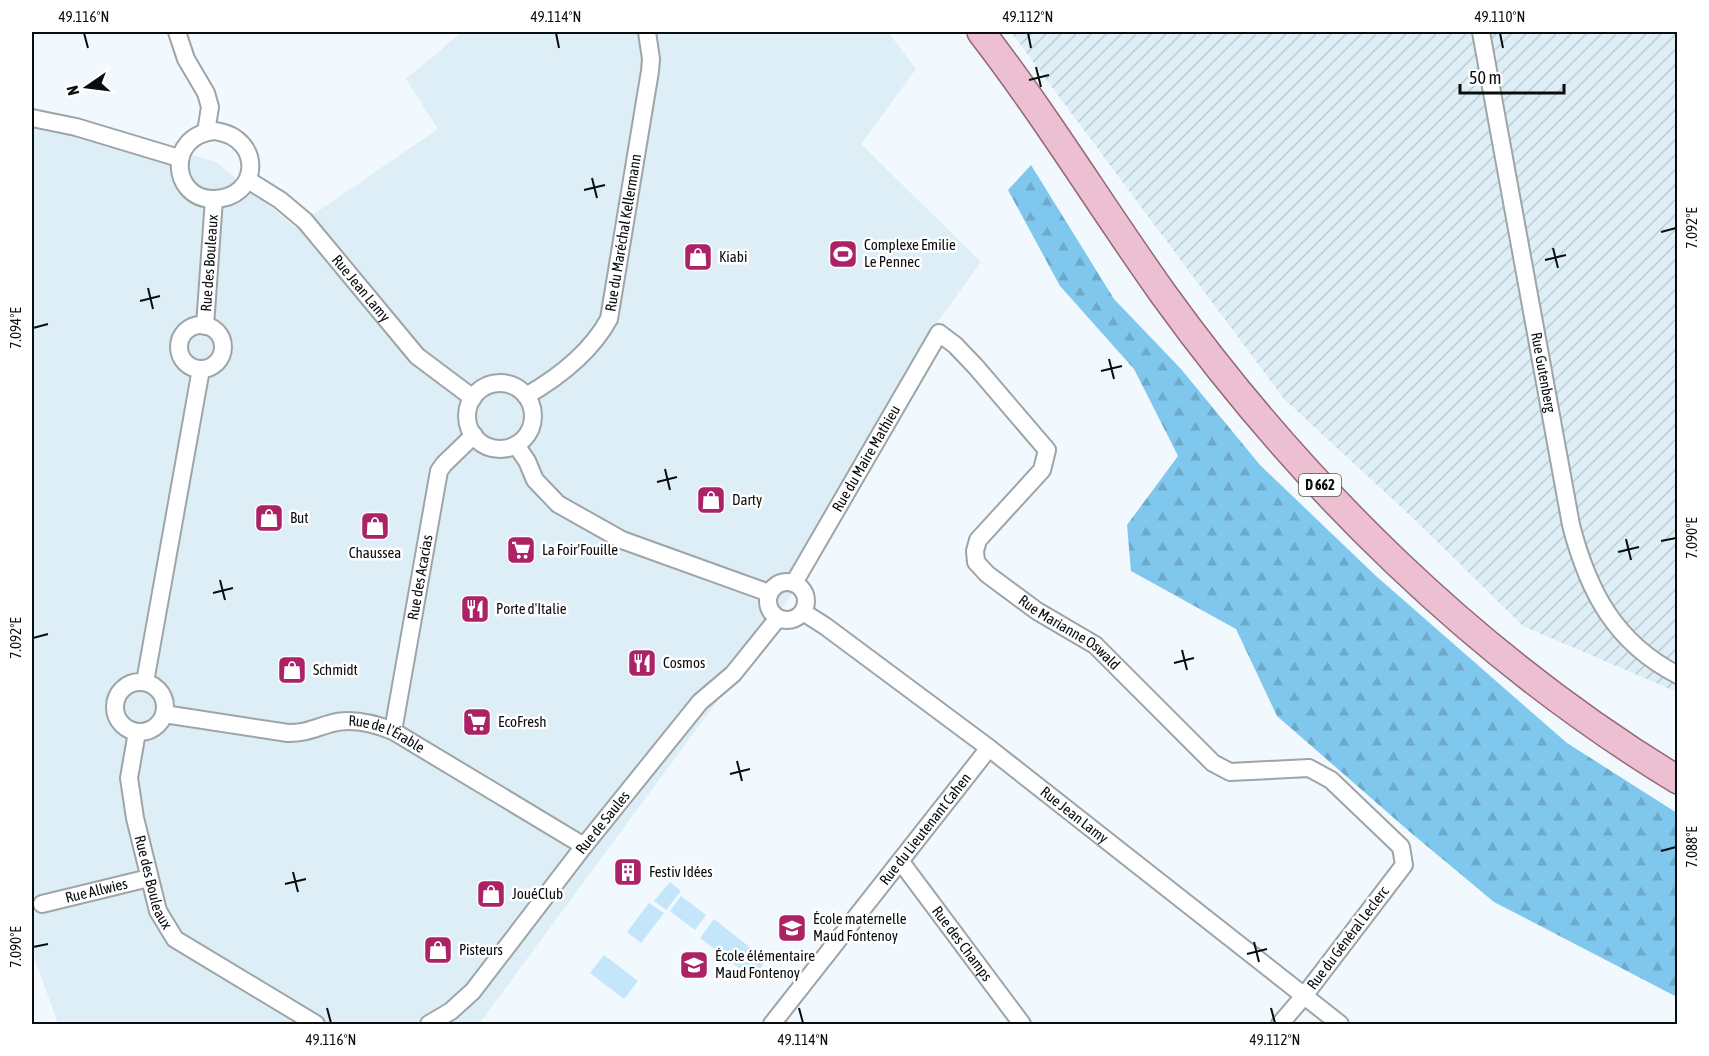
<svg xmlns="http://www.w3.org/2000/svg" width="1709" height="1056" viewBox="0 0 1709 1056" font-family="'Asap Condensed',sans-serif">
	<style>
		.built { fill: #deeef7 }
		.industrial { fill: url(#industrial-furrows) }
		.forest { fill: url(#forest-firs) }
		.pitch { fill: #c4e6fa }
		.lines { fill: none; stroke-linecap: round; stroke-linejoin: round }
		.street-casing { stroke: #9da5a9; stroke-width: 20 }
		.primary-casing { stroke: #966679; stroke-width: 30 }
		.street { stroke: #fff; stroke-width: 16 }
		.primary { stroke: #edc0d1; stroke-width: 27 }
		.ticks { fill: none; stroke: #0a0d0e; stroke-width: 2 }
		.labels { text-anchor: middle; stroke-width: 5; stroke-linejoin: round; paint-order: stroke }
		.shield { fill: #fff; stroke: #545656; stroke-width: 1.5 }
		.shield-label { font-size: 14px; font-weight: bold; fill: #0a0d0e }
		.street-label { font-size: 15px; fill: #0a0d0e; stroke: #fff }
		.poi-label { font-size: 15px; fill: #0a0d0e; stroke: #fff; text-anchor: start }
		.neatline { fill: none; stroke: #0a0d0e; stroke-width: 2 }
		.ticks-label { font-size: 15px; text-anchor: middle; fill: #0a0d0e }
	</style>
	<defs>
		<pattern id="industrial-furrows" width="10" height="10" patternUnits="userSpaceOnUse" patternTransform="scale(1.5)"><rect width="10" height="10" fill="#deeef7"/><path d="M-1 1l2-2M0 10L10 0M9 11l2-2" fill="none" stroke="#bdcbd3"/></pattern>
		<pattern id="forest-firs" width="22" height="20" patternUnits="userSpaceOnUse" patternTransform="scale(1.5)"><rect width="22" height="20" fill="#80c7ed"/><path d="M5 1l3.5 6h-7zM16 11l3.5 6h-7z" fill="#6daaca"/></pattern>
	</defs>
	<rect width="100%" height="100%" fill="#f1f9fe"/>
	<polygon class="built" points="462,32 888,32 916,69 861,144 981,262 934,327 790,597 721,696 479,1024 58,1024 32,951 32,107 216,162 295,227 438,129 406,79"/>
	<polygon class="industrial" points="1011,32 1677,32 1677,692 1523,626 1414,519 1284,399"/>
	<polygon class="forest" points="1031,165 1114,299 1181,369 1260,465 1376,576 1567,743 1677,813 1677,997 1494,902 1410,832 1277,716 1236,629 1131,571 1127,525 1178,456 1134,369 1060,286 1008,190"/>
	<g class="pitch">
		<polygon points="670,882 681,891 666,910 654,901"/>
		<polygon points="681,896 706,915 695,930 670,911"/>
		<polygon points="649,903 664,913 641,943 627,932"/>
		<polygon points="714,919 766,960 753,979 700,938"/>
		<polygon points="604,955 638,981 624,999 590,973"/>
	</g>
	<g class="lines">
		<g class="street-casing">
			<g id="street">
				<polyline points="177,32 186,59 206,93 210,107 206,132"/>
				<path id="s1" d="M1481 32 1571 525C1588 591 1615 643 1678 675"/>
				<polyline points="32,118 76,127 179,158"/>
				<path d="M215 131C265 138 260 200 212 199 171 198 166 135 215 131Z"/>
				<path id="s2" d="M248 180 280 200 305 221 417 356 473 398"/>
				<circle cx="201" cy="347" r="22"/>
				<path id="s3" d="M205 326 214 199"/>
				<circle cx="500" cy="416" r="33"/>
				<path id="s4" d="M526 396C559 377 591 352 609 319L650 71 651 59 647 32"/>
				<polyline points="516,445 527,461 535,480 558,504 622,540 769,593"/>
				<circle cx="787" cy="601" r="19"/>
				<path id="s5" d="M794 583 939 333 955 345 976 367 1047 450 1042 470 978 540 975 551 976 562 987 574 1037 611 1095 645 1213 763 1230 772 1309 768 1331 780 1401 847 1404 865 1304 996 1280 1024"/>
				<path id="s6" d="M803 612 825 626 989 748 1340 1024"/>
				<circle cx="140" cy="707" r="25"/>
				<polyline points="145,682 201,369"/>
				<path id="s7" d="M164 714 288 733C306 733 312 729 329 724 350 717 373 723 393 731L584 846"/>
				<path id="s8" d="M393 731 439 471 444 464 474 435"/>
				<path id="s9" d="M137 732 129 778 135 818 158 911 175 939 316 1024"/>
				<path id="s10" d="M901 862 1022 1024"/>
				<path id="s11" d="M42 904 149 878"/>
				<path id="s12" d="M429 1024 451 1011 473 991 584 846 700 702 733 674 778 618"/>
				<path id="s13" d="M772 1024 989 748"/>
			</g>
		</g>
		<g class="primary-casing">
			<path id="primary" d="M981 32C1046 116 1102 208 1164 295 1302 486 1476 657 1678 780"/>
		</g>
		<use href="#street" class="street"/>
		<use href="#primary" class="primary"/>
	</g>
	<path class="ticks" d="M84 33 88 48M556 33 559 48M1028 33 1031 48M1500 33 1503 48M1036 67 1041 87M1029 80 1049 75M592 178 597 198M584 190 605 185M1661 232 1676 228M1553 248 1558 268M1545 260 1566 255M148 288 153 309M140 301 160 296M33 328 48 324M1109 359 1114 379M1101 371 1122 366M665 469 670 490M657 482 677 477M1626 539 1631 560M1661 541 1676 538M1618 552 1639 547M220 580 225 600M213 593 233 588M33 638 48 634M1182 650 1187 670M1174 663 1194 658M737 761 742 781M730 774 750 769M1661 851 1676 847M293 872 298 892M285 884 306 879M1254 942 1259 962M33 947 48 944M1247 954 1267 949M327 1008 331 1023M799 1008 803 1023M1271 1008 1275 1023"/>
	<defs>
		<g id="stadium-square" transform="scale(1.5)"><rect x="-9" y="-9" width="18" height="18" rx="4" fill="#ab2266" stroke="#fff"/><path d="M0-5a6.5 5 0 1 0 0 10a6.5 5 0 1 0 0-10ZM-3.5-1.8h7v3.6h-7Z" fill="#fff"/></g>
		<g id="shop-square" transform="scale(1.5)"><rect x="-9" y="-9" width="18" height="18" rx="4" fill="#ab2266" stroke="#fff"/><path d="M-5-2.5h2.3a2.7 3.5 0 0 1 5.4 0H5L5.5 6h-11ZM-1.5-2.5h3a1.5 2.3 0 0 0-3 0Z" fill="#fff"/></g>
		<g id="supermarket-square" transform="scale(1.5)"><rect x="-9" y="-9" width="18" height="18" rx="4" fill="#ab2266" stroke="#fff"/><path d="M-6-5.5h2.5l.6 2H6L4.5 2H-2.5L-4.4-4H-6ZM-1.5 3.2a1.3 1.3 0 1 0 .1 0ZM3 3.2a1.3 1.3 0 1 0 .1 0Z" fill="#fff"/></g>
		<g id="restaurant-square" transform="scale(1.5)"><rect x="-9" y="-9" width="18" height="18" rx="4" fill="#ab2266" stroke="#fff"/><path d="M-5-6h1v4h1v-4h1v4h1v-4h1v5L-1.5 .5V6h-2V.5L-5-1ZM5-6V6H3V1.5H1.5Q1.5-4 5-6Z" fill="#fff"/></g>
		<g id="building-square" transform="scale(1.5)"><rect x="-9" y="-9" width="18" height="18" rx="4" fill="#ab2266" stroke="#fff"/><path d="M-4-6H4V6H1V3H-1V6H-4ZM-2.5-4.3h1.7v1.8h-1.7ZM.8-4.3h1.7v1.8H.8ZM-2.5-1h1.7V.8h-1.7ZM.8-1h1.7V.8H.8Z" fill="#fff"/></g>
		<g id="school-square" transform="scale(1.5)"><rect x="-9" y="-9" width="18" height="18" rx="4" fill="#ab2266" stroke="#fff"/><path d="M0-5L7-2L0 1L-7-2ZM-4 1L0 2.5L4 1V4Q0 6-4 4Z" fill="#fff"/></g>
	</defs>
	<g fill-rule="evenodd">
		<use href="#stadium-square" x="843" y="254"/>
		<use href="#shop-square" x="698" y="257"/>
		<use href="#shop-square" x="711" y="500"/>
		<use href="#shop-square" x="269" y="518"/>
		<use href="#shop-square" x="375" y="526"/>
		<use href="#supermarket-square" x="521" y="550"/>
		<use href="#restaurant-square" x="475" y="609"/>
		<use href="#restaurant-square" x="642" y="663"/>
		<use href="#shop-square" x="292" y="670"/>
		<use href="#supermarket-square" x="477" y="722"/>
		<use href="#building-square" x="628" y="872"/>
		<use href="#shop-square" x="491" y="894"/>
		<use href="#school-square" x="792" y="928"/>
		<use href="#shop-square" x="438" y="950"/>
		<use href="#school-square" x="694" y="965"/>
	</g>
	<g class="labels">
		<rect class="shield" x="1299" y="474" width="42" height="22" rx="4.5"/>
		<g class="shield-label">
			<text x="1320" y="490">D 662</text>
		</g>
		<g class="street-label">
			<text dy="5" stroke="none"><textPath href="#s4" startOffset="202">Rue du Maréchal Kellermann</textPath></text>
			<text dy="5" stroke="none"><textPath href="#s3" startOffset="63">Rue des Bouleaux</textPath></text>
			<text dy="5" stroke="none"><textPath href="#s2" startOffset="158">Rue Jean Lamy</textPath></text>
			<text dy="5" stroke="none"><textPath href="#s1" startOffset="346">Rue Gutenberg</textPath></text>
			<text dy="5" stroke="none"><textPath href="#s5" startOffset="144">Rue du Maire Mathieu</textPath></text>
			<text dy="5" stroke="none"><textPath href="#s8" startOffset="156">Rue des Acacias</textPath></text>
			<text dy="5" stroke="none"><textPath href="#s5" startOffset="704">Rue Marianne Oswald</textPath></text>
			<text dy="5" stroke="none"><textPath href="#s7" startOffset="228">Rue de l'Érable</textPath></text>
			<text dy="5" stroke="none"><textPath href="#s6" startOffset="339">Rue Jean Lamy</textPath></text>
			<text dy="5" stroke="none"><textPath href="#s12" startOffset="268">Rue de Saules</textPath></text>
			<text dy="5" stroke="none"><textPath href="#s13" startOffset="248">Rue du Lieutenant Cahen</textPath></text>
			<text dy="5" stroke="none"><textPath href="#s9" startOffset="154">Rue des Bouleaux</textPath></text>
			<text dy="5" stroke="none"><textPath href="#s11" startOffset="56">Rue Allwies</textPath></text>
			<text transform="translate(1348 938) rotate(-53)" y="5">Rue du Général Leclerc</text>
			<text dy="5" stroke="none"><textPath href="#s10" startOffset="102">Rue des Champs</textPath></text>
		</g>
		<g class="poi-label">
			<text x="864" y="250">Complexe Emilie<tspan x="864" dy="17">Le Pennec</tspan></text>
			<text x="719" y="262">Kiabi</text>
			<text x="732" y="505">Darty</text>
			<text x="290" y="523">But</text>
			<text x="542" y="555">La Foir'Fouille</text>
			<text x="375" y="558" text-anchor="middle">Chaussea</text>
			<text x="496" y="614">Porte d'Italie</text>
			<text x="663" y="668">Cosmos</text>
			<text x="313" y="675">Schmidt</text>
			<text x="498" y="727">EcoFresh</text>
			<text x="649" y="877">Festiv Idées</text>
			<text x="512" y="899">JouéClub</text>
			<text x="813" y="924">École maternelle<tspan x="813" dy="17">Maud Fontenoy</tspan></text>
			<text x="459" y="955">Pisteurs</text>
			<text x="715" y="961">École élémentaire<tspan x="715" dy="17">Maud Fontenoy</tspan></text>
		</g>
	</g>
	<rect width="1709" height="1056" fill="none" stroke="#ffffff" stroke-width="66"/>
	<g transform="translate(87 87) rotate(256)" stroke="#ffffff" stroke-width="4.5" paint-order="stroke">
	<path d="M0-4.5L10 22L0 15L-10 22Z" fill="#0a0d0e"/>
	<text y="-9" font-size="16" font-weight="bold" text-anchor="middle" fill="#0a0d0e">N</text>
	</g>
	<path d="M1460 84v9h104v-9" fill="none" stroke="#0a0d0e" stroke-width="3"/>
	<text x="1469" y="84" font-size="18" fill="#0a0d0e" stroke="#ffffff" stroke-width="4.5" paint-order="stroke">50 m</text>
	<rect x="33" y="33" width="1643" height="990" class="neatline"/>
	<g class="ticks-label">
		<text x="84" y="22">49.116°N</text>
		<text x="556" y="22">49.114°N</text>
		<text x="1028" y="22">49.112°N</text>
		<text x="1500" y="22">49.110°N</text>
		<text transform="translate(1692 228) rotate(-90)" y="5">7.092°E</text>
		<text transform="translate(16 328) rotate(-90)" y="5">7.094°E</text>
		<text transform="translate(1692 538) rotate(-90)" y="5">7.090°E</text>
		<text transform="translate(16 638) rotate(-90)" y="5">7.092°E</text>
		<text transform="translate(1692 847) rotate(-90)" y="5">7.088°E</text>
		<text transform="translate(16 947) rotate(-90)" y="5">7.090°E</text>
		<text x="331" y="1045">49.116°N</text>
		<text x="803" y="1045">49.114°N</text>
		<text x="1275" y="1045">49.112°N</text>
	</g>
</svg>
